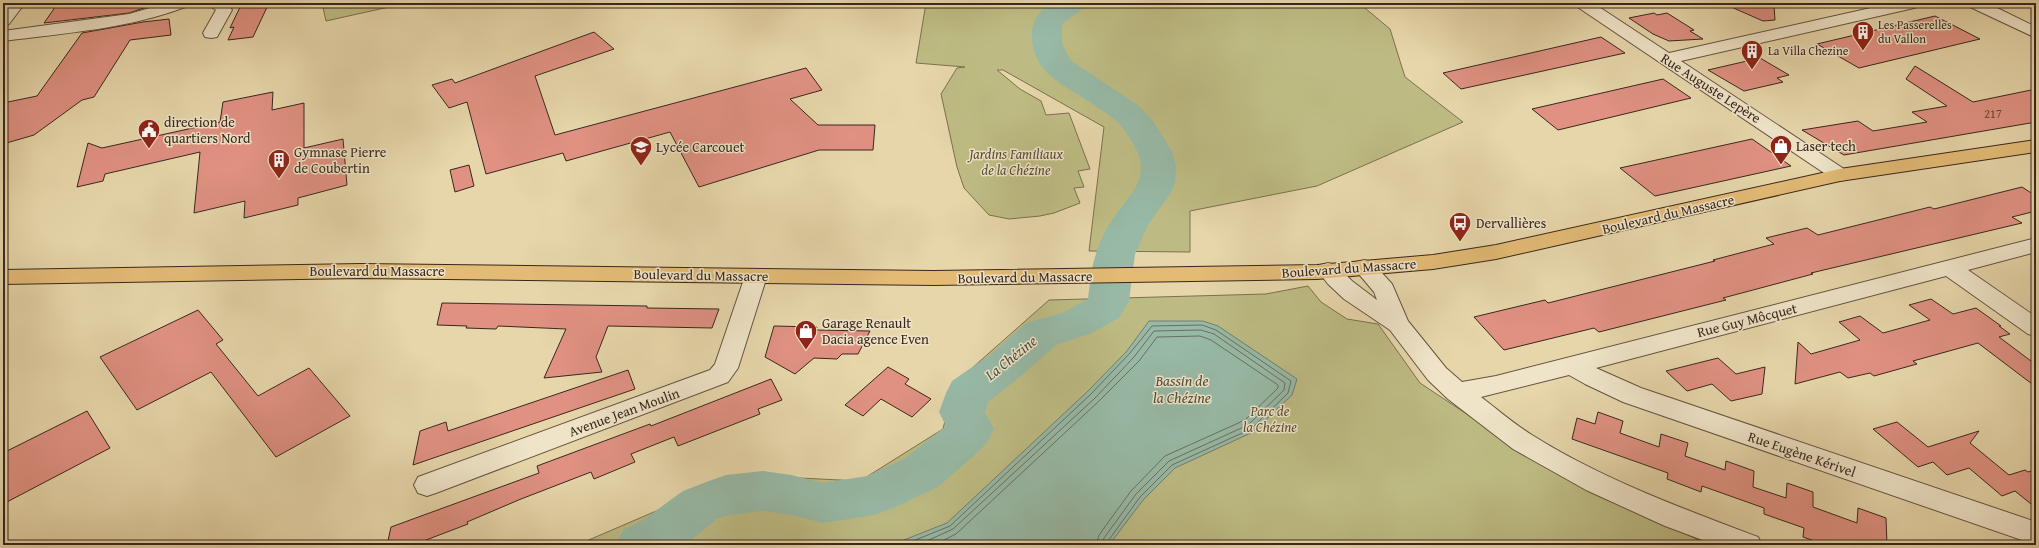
<svg xmlns="http://www.w3.org/2000/svg" width="2039" height="548" viewBox="0 0 2039 548" font-family="'Gentium Book Plus',serif">
	<style>
		.green { fill: #bdbb83; stroke: #7b7150 }
		.water { fill: #97b9a6; stroke: #717f6f }
		.lines { fill: none; stroke-linecap: round; stroke-linejoin: round }
		.shore { stroke: #687062; stroke-width: 1 }
		.river { fill: #97b9a6; fill-rule: evenodd }
		.building { fill: #e09182; stroke: #39271d }
		.minor-casing { stroke: #645340; stroke-width: 2 }
		.major-casing { stroke: #39271d; stroke-width: 2 }
		.minor { fill: #efe4c8; fill-rule: evenodd }
		.major { fill: #e3bb75; fill-rule: evenodd }
		.labels { text-anchor: middle; stroke-width: 3; stroke-linejoin: round; paint-order: stroke }
		.far-poi-label { font-size: 12px; fill: #39271d; stroke: #efe4c8; text-anchor: start }
		.number-label { font-size: 12px; fill: #634236 }
		.street-label { font-size: 14px; fill: #39271d; stroke: #efe4c8 }
		.poi-label { font-size: 14px; fill: #39271d; stroke: #efe4c8; text-anchor: start }
		.park-label { font-size: 14px; font-style: italic; fill: #5a4c36; stroke: #efe4c8 }
		.water-label { font-size: 15px; font-style: italic; fill: #504c3f; stroke: #efe4c8 }
	</style>
	<rect width="100%" height="100%" fill="#e6d6aa"/>
	<filter id="stains"><feTurbulence type="fractalNoise" baseFrequency=".005" numOctaves="4"/><feColorMatrix values="0 0 0 0 .2 0 0 0 0 .09 0 0 0 0 .02 0 0 0 .5 -.17"/></filter>
	<radialGradient id="worn" r=".72"><stop offset=".6" stop-color="#630" stop-opacity="0"/><stop offset="1" stop-color="#630" stop-opacity=".3"/></radialGradient>
	<g class="green">
		<polygon points="322,3 407,3 326,21"/>
		<polygon points="926,3 1359,3 1390,29 1405,77 1463,122 1317,186 1190,211 1190,252 1089,251 1104,127 1003,70 997,70 1020,89 1041,101 1046,115 1069,113 1090,169 1078,171 1084,187 1074,188 1080,203 1054,213 1040,216 1009,219 989,215 964,188 957,167 941,94 957,68 965,67 916,63"/>
		<polygon points="1308,286 1321,302 1347,319 1378,324 1420,383 1551,470 1709,545 577,545 740,475 860,481 943,429 954,384 1049,300 1266,294"/>
	</g>
	<polygon class="water" points="1149,321 1203,321 1218,326 1297,379 1292,395 1253,432 1175,468 1143,500 1109,545 891,545 947,523 1088,391 1127,351"/>
	<g class="lines">
		<g class="shore">
			<polyline points="903,545 950,526 1091,394 1130,353 1152,326 1202,325 1216,330 1291,381 1288,393 1251,429 1172,465 1140,497 1108,541 1107,545"/>
			<polyline points="918,545 953,529 1095,398 1134,357 1154,331 1201,330 1214,334 1285,383 1284,390 1248,425 1169,461 1136,494 1104,538 1102,545"/>
			<polyline points="934,545 956,534 1098,402 1139,361 1157,337 1200,336 1211,340 1278,385 1278,388 1245,420 1165,456 1131,491 1099,535 1096,545"/>
		</g>
		<path class="river" d="M1052 3H1087L1082 9 1062 24V44L1070 60 1139 106 1153 121 1173 153 1176 168 1175 183 1170 194 1148 225 1135 254 1129 301 1119 318 1092 333 1056 345 1021 376 988 402 985 412 994 429 987 442 978 452 938 487 891 509 874 515 823 523 791 515 763 511 729 515 717 519 685 545H616L623 530 643 520 683 491 709 481 726 475 763 471 791 475 823 483 867 476 904 459 946 426 939 412 946 393 952 381 991 354 1026 323 1062 313 1088 299C1090 284 1091 268 1096 254 1100 240 1108 225 1117 213 1131 194 1149 178 1137 151 1131 140 1124 127 1114 119 1101 109 1087 100 1074 92 1051 78 1031 64 1032 34 1032 20 1040 10 1052 3Z"/>
	</g>
	<g class="building">
		<polygon points="58,3 155,3 153,5 129,13 44,23"/>
		<polygon points="242,3 269,3 253,37 228,40 234,27 230,28"/>
		<polygon points="1722,3 1768,3 1774,6 1775,20 1763,21"/>
		<polygon points="1654,13 1657,15 1667,13 1694,30 1690,31 1703,39 1669,41 1653,34 1629,18"/>
		<polygon points="1935,16 1980,39 1859,68 1817,44"/>
		<polygon points="169,19 171,35 130,40 94,97 82,100 34,135 3,144 3,103 37,96 82,33 143,22"/>
		<polygon points="594,32 614,49 535,76 555,135 806,68 822,90 790,99 818,125 875,125 873,150 819,150 699,187 670,132 566,161 563,153 486,174 467,102 449,108 432,85 452,79 455,83"/>
		<polygon points="1601,37 1625,53 1461,89 1443,73"/>
		<polygon points="1760,58 1789,75 1777,78 1783,82 1744,91 1708,70"/>
		<polygon points="1915,66 1973,102 2036,89 2036,122 1844,155 1802,130 1858,121 1873,131 1927,122 1912,112 1947,106 1906,79"/>
		<polygon points="1663,79 1691,98 1558,130 1532,109"/>
		<polygon points="273,92 272,110 304,103 304,148 343,139 347,185 298,198 298,205 244,218 245,201 194,213 200,152 105,174 103,181 77,187 88,143 102,148 220,122 223,102"/>
		<polygon points="1752,139 1791,166 1655,196 1620,168"/>
		<polygon points="469,165 474,186 455,192 450,170"/>
		<polygon points="2022,187 2036,196 2036,211 2012,217 2022,223 1811,273 1813,274 1723,298 1726,300 1599,332 1594,328 1504,350 1474,317 1545,300 1548,303 1715,261 1713,260 1774,244 1766,238 1807,228 1818,235 1930,207 1934,209"/>
		<polygon points="1931,299 1953,314 1976,308 2001,326 1999,326 2010,334 1999,337 2031,361 2036,360 2036,387 1978,343 1913,361 1917,364 1874,376 1870,373 1848,378 1840,372 1795,384 1798,342 1811,354 1860,340 1839,322 1860,316 1883,333 1930,320 1909,305"/>
		<polygon points="442,303 647,306 647,308 719,309 712,328 608,326 596,357 602,372 544,378 566,329 498,326 496,329 466,328 467,326 437,325"/>
		<polygon points="198,310 223,340 216,344 258,396 309,368 350,416 276,457 211,372 137,410 100,357"/>
		<polygon points="774,326 817,327 816,330 870,331 858,354 842,354 837,359 814,358 795,374 765,357"/>
		<polygon points="1718,358 1736,374 1765,367 1762,394 1731,401 1712,384 1687,391 1666,371"/>
		<polygon points="888,367 909,379 905,384 931,399 912,417 881,399 863,416 845,405"/>
		<polygon points="628,370 635,389 413,465 420,431 446,422 448,431"/>
		<polygon points="771,379 782,400 758,409 760,414 678,446 674,437 631,454 635,462 594,479 591,472 521,499 467,522 468,524 413,545 387,545 391,527 539,473 537,466 650,424 651,426"/>
		<polygon points="87,411 110,448 3,504 3,453"/>
		<polygon points="1598,412 1623,421 1620,433 1659,447 1661,434 1688,443 1685,456 1725,470 1726,461 1754,471 1753,487 1786,498 1787,483 1813,492 1813,507 1857,523 1858,508 1886,518 1887,545 1826,545 1803,537 1804,528 1764,514 1764,508 1702,486 1701,492 1667,479 1668,473 1572,439 1577,418 1595,424"/>
		<polygon points="1897,422 1928,447 1979,431 1970,443 2009,475 2025,470 2028,472 2036,470 2036,508 2015,491 2002,496 1969,468 1947,475 1933,462 1918,467 1873,429"/>
	</g>
	<g class="lines">
		<g class="minor-casing">
			<g id="minor">
				<polygon points="9,3 25,3 9,24 3,26 3,10"/>
				<path d="M167 3H190L188 6C129 29 65 33 3 41V31L129 14Z"/>
				<polygon points="206,3 227,3 232,10 217,37 211,38 205,37 203,33 216,10"/>
				<polygon points="1574,3 1593,3 1669,53 1893,3 1922,3 1920,6 1914,8 1681,61 1847,171 1850,175 1847,179 1840,181 1833,179 1576,6"/>
				<polygon points="1966,3 1987,3 2036,27 2036,38 1968,6"/>
				<path d="M2036 238V252L1968 270 2036 317V336L2028 334 1946 276 1596 368 1641 388 2036 522V545L1623 402 1585 384 1569 375 1481 397C1497 409 1514 424 1532 435 1602 479 1681 508 1758 537L1762 545H1716L1665 526 1586 490 1513 449 1448 399 1428 380 1390 330 1344 299 1328 284 1317 270 1320 265 1328 263 1336 265 1352 281 1377 300 1374 292 1353 267 1356 262 1364 260 1372 262 1392 284 1408 321 1446 368 1462 382 1496 376Z"/>
				<polygon points="756,269 764,271 767,276 738,368 728,382 436,493 427,496 418,493 414,485 418,477 710,370 715,364 745,276 748,271"/>
			</g>
		</g>
		<g class="major-casing">
			<polygon id="major" points="2036,140 2036,152 1840,181 1496,259 1433,269 1317,279 934,285 361,278 3,284 3,270 361,264 934,271 1317,265 1433,255 1496,245 1840,169"/>
		</g>
		<use href="#minor" class="minor"/>
		<use href="#major" class="major"/>
	</g>
	<defs>
		<g id="building-pin" transform="scale(1.15)"><path d="M0 17L-7.5 6A9.5 9.5 0 1 1 7.5 6Z" fill="#8f2418" stroke="#efe4c8"/><path d="M-4-6H4V6H1V3H-1V6H-4ZM-2.5-4.3h1.7v1.8h-1.7ZM.8-4.3h1.7v1.8H.8ZM-2.5-1h1.7V.8h-1.7ZM.8-1h1.7V.8H.8Z" fill="#fff"/></g>
		<g id="civic-pin" transform="scale(1.15)"><path d="M0 17L-7.5 6A9.5 9.5 0 1 1 7.5 6Z" fill="#8f2418" stroke="#efe4c8"/><path d="M-.6-6.5H3V-4.5H.6V-3L4-1V1h2V6H-6V1h2V-1L-.6-3ZM-1.2 2.5V6h2.4V2.5Z" fill="#fff"/></g>
		<g id="shop-pin" transform="scale(1.15)"><path d="M0 17L-7.5 6A9.5 9.5 0 1 1 7.5 6Z" fill="#8f2418" stroke="#efe4c8"/><path d="M-5-2.5h2.3a2.7 3.5 0 0 1 5.4 0H5L5.5 6h-11ZM-1.5-2.5h3a1.5 2.3 0 0 0-3 0Z" fill="#fff"/></g>
		<g id="school-pin" transform="scale(1.15)"><path d="M0 17L-7.5 6A9.5 9.5 0 1 1 7.5 6Z" fill="#8f2418" stroke="#efe4c8"/><path d="M0-5L7-2L0 1L-7-2ZM-4 1L0 2.5L4 1V4Q0 6-4 4Z" fill="#fff"/></g>
		<g id="bus-pin" transform="scale(1.15)"><path d="M0 17L-7.5 6A9.5 9.5 0 1 1 7.5 6Z" fill="#8f2418" stroke="#efe4c8"/><path d="M-5-6H5V4H4V6H2V4H-2V6H-4V4H-5ZM-3.5-4V0h7V-4ZM-3.5 1.2v1.5H-2V1.2ZM2 1.2v1.5H3.5V1.2Z" fill="#fff"/></g>
	</defs>
	<g fill-rule="evenodd">
		<use href="#building-pin" x="1863" y="32"/>
		<use href="#building-pin" x="1752" y="51"/>
		<use href="#civic-pin" x="149" y="130"/>
		<use href="#shop-pin" x="1781" y="146"/>
		<use href="#school-pin" x="641" y="147"/>
		<use href="#building-pin" x="279" y="160"/>
		<use href="#bus-pin" x="1460" y="223"/>
		<use href="#shop-pin" x="806" y="331"/>
	</g>
	<g class="labels">
		<g class="far-poi-label">
			<text x="1878" y="29">Les Passerelles<tspan x="1878" dy="14">du Vallon</tspan></text>
			<text x="1768" y="55">La Villa Chezine</text>
		</g>
		<g class="number-label">
			<text x="1993" y="118">217</text>
		</g>
		<g class="street-label">
			<text transform="translate(1711 88) rotate(33)" y="5">Rue Auguste Lepère</text>
			<text transform="translate(1668 214) rotate(-13)" y="5">Boulevard du Massacre</text>
			<text transform="translate(1349 268) rotate(-4)" y="5">Boulevard du Massacre</text>
			<text x="377" y="276">Boulevard du Massacre</text>
			<text transform="translate(701 275) rotate(1)" y="5">Boulevard du Massacre</text>
			<text transform="translate(1025 277) rotate(-1)" y="5">Boulevard du Massacre</text>
			<text transform="translate(1747 320) rotate(-14)" y="5">Rue Guy Môcquet</text>
			<text transform="translate(624 412) rotate(-20)" y="5">Avenue Jean Moulin</text>
			<text transform="translate(1802 454) rotate(19)" y="5">Rue Eugène Kérivel</text>
		</g>
		<g class="poi-label">
			<text x="164" y="127">direction de<tspan x="164" dy="16">quartiers Nord</tspan></text>
			<text x="1796" y="151">Laser tech</text>
			<text x="656" y="152">Lycée Carcouet</text>
			<text x="294" y="157">Gymnase Pierre<tspan x="294" dy="16">de Coubertin</tspan></text>
			<text x="1476" y="228">Dervallières</text>
			<text x="822" y="328">Garage Renault<tspan x="822" dy="16">Dacia agence Even</tspan></text>
		</g>
		<g class="park-label">
			<text x="1016" y="159">Jardins Familiaux<tspan x="1016" dy="16">de la Chézine</tspan></text>
			<text x="1270" y="416">Parc de<tspan x="1270" dy="16">la Chézine</tspan></text>
		</g>
		<g class="water-label">
			<text transform="translate(1011 358) rotate(-39)" y="5">La Chézine</text>
			<text x="1182" y="386">Bassin de<tspan x="1182" dy="17">la Chézine</tspan></text>
		</g>
	</g>
	<rect width="2039" height="548" fill="none" stroke="#e6d6aa" stroke-width="16"/>
	<rect x="4" y="4" width="2031" height="540" fill="none" stroke="#39271d" stroke-width="2"/>
	<rect x="8" y="8" width="2023" height="532" fill="none" stroke="#39271d"/>
	<rect width="100%" height="100%" filter="url(#stains)"/>
	<rect width="100%" height="100%" fill="url(#worn)"/>
</svg>
